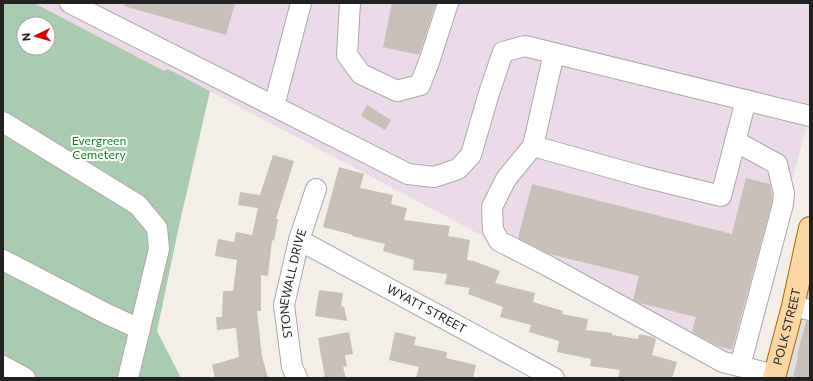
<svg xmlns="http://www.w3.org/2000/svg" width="813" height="381" viewBox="0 0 813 381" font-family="Commissioner,sans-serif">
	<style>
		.residential { fill: #e0dfdf }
		.industrial { fill: #ebdbe8 }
		.cemetery { fill: #aacbaf; fill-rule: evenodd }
		.building { fill: #c7bfb8 }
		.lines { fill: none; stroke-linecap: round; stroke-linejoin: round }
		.minor-casing { stroke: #a9a9a9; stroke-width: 22 }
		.major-casing { stroke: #a06b00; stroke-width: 24 }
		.minor { stroke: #fff; stroke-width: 20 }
		.major { stroke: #fcd6a4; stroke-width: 22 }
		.labels { text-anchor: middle; stroke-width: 4; stroke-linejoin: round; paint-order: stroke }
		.park-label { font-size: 12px; fill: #0c8416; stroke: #fff }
		.street-label { font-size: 12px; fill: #222; stroke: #fff }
	</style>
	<rect width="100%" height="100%" fill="#f2efe9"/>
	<polygon class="residential" points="810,276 810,378 786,378"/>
	<polygon class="industrial" points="34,3 810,3 810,113 742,374 210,91 168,69 164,72"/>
	<path class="cemetery" d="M3 3H34L164 71 168 69 210 91 179 226 157 331 181 378H3ZM24 24H48V48H24Z"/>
	<g class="building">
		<polygon points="125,3 235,3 226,35 124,6"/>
		<polygon points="392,3 436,3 419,55 383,47"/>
		<polygon points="367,105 391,120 385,130 361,116"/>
		<polygon points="273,155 294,161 276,219 278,219 274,241 272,240 268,276 261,275 261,311 257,311 262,356 268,378 215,378 212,365 239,357 236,328 217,330 216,317 222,317 223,291 233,291 237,260 215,256 218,239 234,242 236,232 252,235 258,208 238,205 240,192 260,195"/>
		<polygon points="339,167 364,174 360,188 393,195 391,204 407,208 404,220 450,226 448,236 470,240 467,260 474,261 500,271 495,283 535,293 533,302 563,311 562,314 588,319 586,330 612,333 612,335 638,339 639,334 653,337 656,339 652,355 677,362 672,378 618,378 620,370 590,366 591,359 557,352 559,341 529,332 531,325 500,317 503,307 468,294 470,288 445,284 447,274 413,270 414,260 383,251 385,244 352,236 353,235 323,227"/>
		<polygon points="746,178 770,184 772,194 772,202 732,350 718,346 692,332 696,317 639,303 633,300 639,276 549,254 518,238 532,184 732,234"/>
		<polygon points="319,290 343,293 341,306 344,307 347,321 315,316"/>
		<polygon points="806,321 810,321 810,378 793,378 798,356 797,356"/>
		<polygon points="349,332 353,354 345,355 347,366 343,367 346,378 325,378 318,338"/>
		<polygon points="395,332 416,337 414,345 447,352 446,358 476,365 473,378 416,378 419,367 389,360"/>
	</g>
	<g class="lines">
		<g class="minor-casing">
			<g id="minor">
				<polyline points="70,3 408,174 434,177 458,169 471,155 489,93 503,52 525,46 810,116"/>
				<polyline points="350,3 347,55 361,74 397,91 420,85 429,62 448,3"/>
				<polyline points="554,53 533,146 644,177 721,196 746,100"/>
				<polyline points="274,106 301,3"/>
				<polyline points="3,122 138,205 157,228 159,249 128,378"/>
				<polyline points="735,141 777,164 784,193 783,204 740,366"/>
				<polyline points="533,146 506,179 492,207 493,230 499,241 548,266 723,362 775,375"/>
				<path id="s1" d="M299 240 554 378"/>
				<polyline points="3,260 107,314 140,329"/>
				<polyline points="793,306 810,310"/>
				<polyline points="3,366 25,378"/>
				<path id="s2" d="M297 378 292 367 284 305 299 240 316 189"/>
			</g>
		</g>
		<g class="major-casing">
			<g id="major">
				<path id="s3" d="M774 378 793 306 810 228"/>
			</g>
		</g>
		<use href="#minor" class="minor"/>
		<use href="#major" class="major"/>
	</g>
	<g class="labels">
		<g class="park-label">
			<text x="99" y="145">Evergreen<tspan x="99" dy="14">Cemetery</tspan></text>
		</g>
		<g class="street-label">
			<text dy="4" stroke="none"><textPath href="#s2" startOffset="97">STONEWALL DRIVE</textPath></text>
			<text dy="4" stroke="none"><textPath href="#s1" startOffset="145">WYATT STREET</textPath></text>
			<text dy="4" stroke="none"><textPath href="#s3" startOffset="53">POLK STREET</textPath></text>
		</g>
	</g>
	<rect width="813" height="381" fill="none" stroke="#222222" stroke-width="8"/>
	<g transform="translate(36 36) rotate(265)"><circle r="19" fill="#ffffff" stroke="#a7a7a7"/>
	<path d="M0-3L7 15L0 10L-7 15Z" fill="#d40000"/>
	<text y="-6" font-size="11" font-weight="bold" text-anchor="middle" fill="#222222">N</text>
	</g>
</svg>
